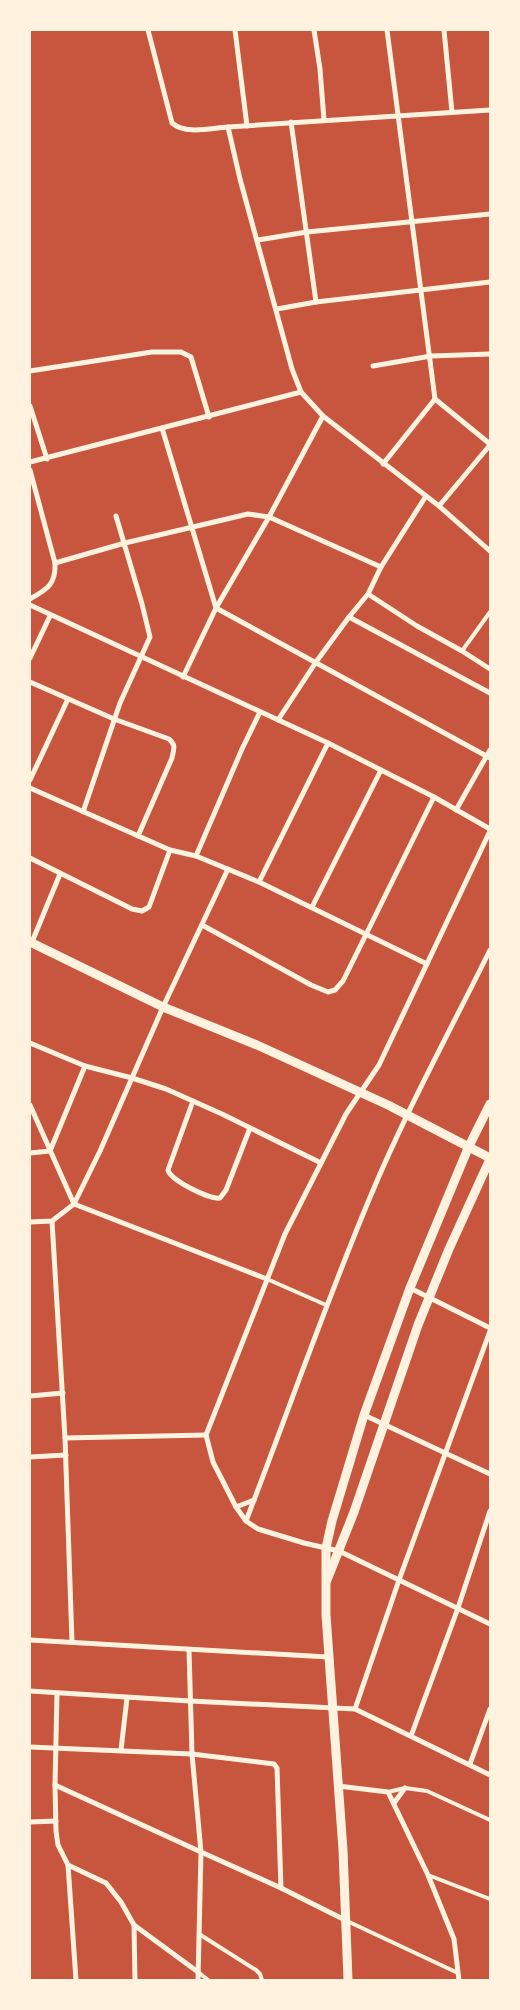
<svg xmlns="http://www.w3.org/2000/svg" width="520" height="2010" viewBox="0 0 520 2010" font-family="Jost,sans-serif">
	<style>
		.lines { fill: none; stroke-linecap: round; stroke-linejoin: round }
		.service { stroke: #fff3e0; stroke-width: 4 }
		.minor { stroke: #fff3e0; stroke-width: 5 }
		.tertiary { stroke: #fff3e0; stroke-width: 9 }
	</style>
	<rect width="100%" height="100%" fill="#c8553d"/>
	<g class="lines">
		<g class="service">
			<polyline points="462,651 490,612"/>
			<polyline points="267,1279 326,1305"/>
			<polyline points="388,1792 405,1788 427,1791 490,1820"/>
			<polyline points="428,1875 490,1899"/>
			<polyline points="347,1921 458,1973"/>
			<polyline points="199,1934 256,1970 260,1974 262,1980"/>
			<polyline points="198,1972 208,1980"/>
		</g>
		<g class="minor">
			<path d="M148 30 172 123C186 135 211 128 228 127"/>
			<polyline points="235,30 247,126"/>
			<polyline points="314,30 320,69 324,120"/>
			<polyline points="387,30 435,399 490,444"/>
			<polyline points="444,30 452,112"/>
			<polyline points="490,110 228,127 240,179 292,369 301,392 323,416 439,506 490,551"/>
			<polyline points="291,122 316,302"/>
			<polyline points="258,240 307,232 490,214"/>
			<polyline points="277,309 316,302 490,282"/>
			<polyline points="373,366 431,356 490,354"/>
			<polyline points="30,371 152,352 181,352 191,357 209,417"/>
			<polyline points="30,406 47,459"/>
			<polyline points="162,428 216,608 490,758"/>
			<polyline points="30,462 301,392"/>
			<polyline points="383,464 435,399"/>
			<polyline points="30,470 55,563"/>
			<polyline points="439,506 490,445"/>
			<polyline points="368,594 417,626 462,651 490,669"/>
			<path d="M30 599C47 589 56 585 55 563L125 543 248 514 269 517 381 567"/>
			<polyline points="30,605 328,743 434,797 490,829"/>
			<polyline points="349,617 490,693"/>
			<polyline points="30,658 50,616"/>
			<polyline points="183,677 216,608 269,517 323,416"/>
			<path d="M30 682 114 719 169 739C176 745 174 749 172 758L138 836"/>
			<polyline points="278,720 316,662 349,617 368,594 381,567 426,496"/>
			<polyline points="30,780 68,699"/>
			<polyline points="30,788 170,850 196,856 259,882 427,964"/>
			<polyline points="456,810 490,750"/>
			<polyline points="83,812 120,703 150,637 142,604 116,516"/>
			<polyline points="490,831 379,1065 346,1114 285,1234 206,1435 213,1462 236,1507 246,1521 258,1529 304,1543 339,1551 490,1624"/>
			<polyline points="196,856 242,749 260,712"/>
			<polyline points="30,858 132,909 142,911 149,907 170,850"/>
			<polyline points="259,882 328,743"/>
			<polyline points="312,907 381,770"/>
			<polyline points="202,925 311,985 328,992 335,990 343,981 434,797"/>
			<polyline points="32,942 60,874"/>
			<polyline points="30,1043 85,1066 132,1078 166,1089 222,1114 321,1163"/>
			<path d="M193 1101 168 1170C170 1180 210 1200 220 1198L226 1190 250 1128"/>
			<polyline points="30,1105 74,1204 267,1279"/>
			<polyline points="30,1153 50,1151 85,1066"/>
			<polyline points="52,1221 65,1438 72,1642"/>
			<polyline points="30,1222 52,1221 74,1204 100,1151 163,1007 228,869"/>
			<polyline points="410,1288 490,1328"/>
			<polyline points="30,1396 63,1393"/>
			<polyline points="364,1415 490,1474"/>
			<polyline points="65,1438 206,1435"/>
			<polyline points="30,1457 66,1455"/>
			<polyline points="236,1507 254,1500"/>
			<path d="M246 1521C288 1412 326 1302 371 1195 406 1111 450 1031 490 950"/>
			<polyline points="30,1640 328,1657"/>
			<polyline points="189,1650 192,1754 201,1852 281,1888 345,1920"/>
			<polyline points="30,1691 190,1701 355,1709 490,1775"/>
			<polyline points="57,1694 55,1785 56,1831 58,1845 68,1865 76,1980"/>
			<polyline points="355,1709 399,1580 490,1331"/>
			<polyline points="411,1736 458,1608 490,1511"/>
			<polyline points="30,1747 192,1754 274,1764 277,1768 281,1888"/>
			<polyline points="121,1750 127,1698"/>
			<polyline points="470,1764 490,1709"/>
			<polyline points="55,1785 201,1852 198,1980"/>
			<polyline points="338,1786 388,1792 428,1875 454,1939 459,1980"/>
			<polyline points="394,1803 405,1788"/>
			<polyline points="30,1822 56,1821"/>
			<polyline points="68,1865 106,1883 121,1902 134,1925 135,1980"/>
			<polyline points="134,1925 198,1972"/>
		</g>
		<g class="tertiary">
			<polyline points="30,942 163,1007 257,1045 388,1105 490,1158"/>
			<polyline points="327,1580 354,1512 418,1325 449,1249 490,1159"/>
			<polyline points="348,1980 343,1850 326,1615 326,1548 332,1521 364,1415 410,1288 469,1146 490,1104"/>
		</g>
	</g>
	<rect width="520" height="2010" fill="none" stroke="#fff3e0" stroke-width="62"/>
</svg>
